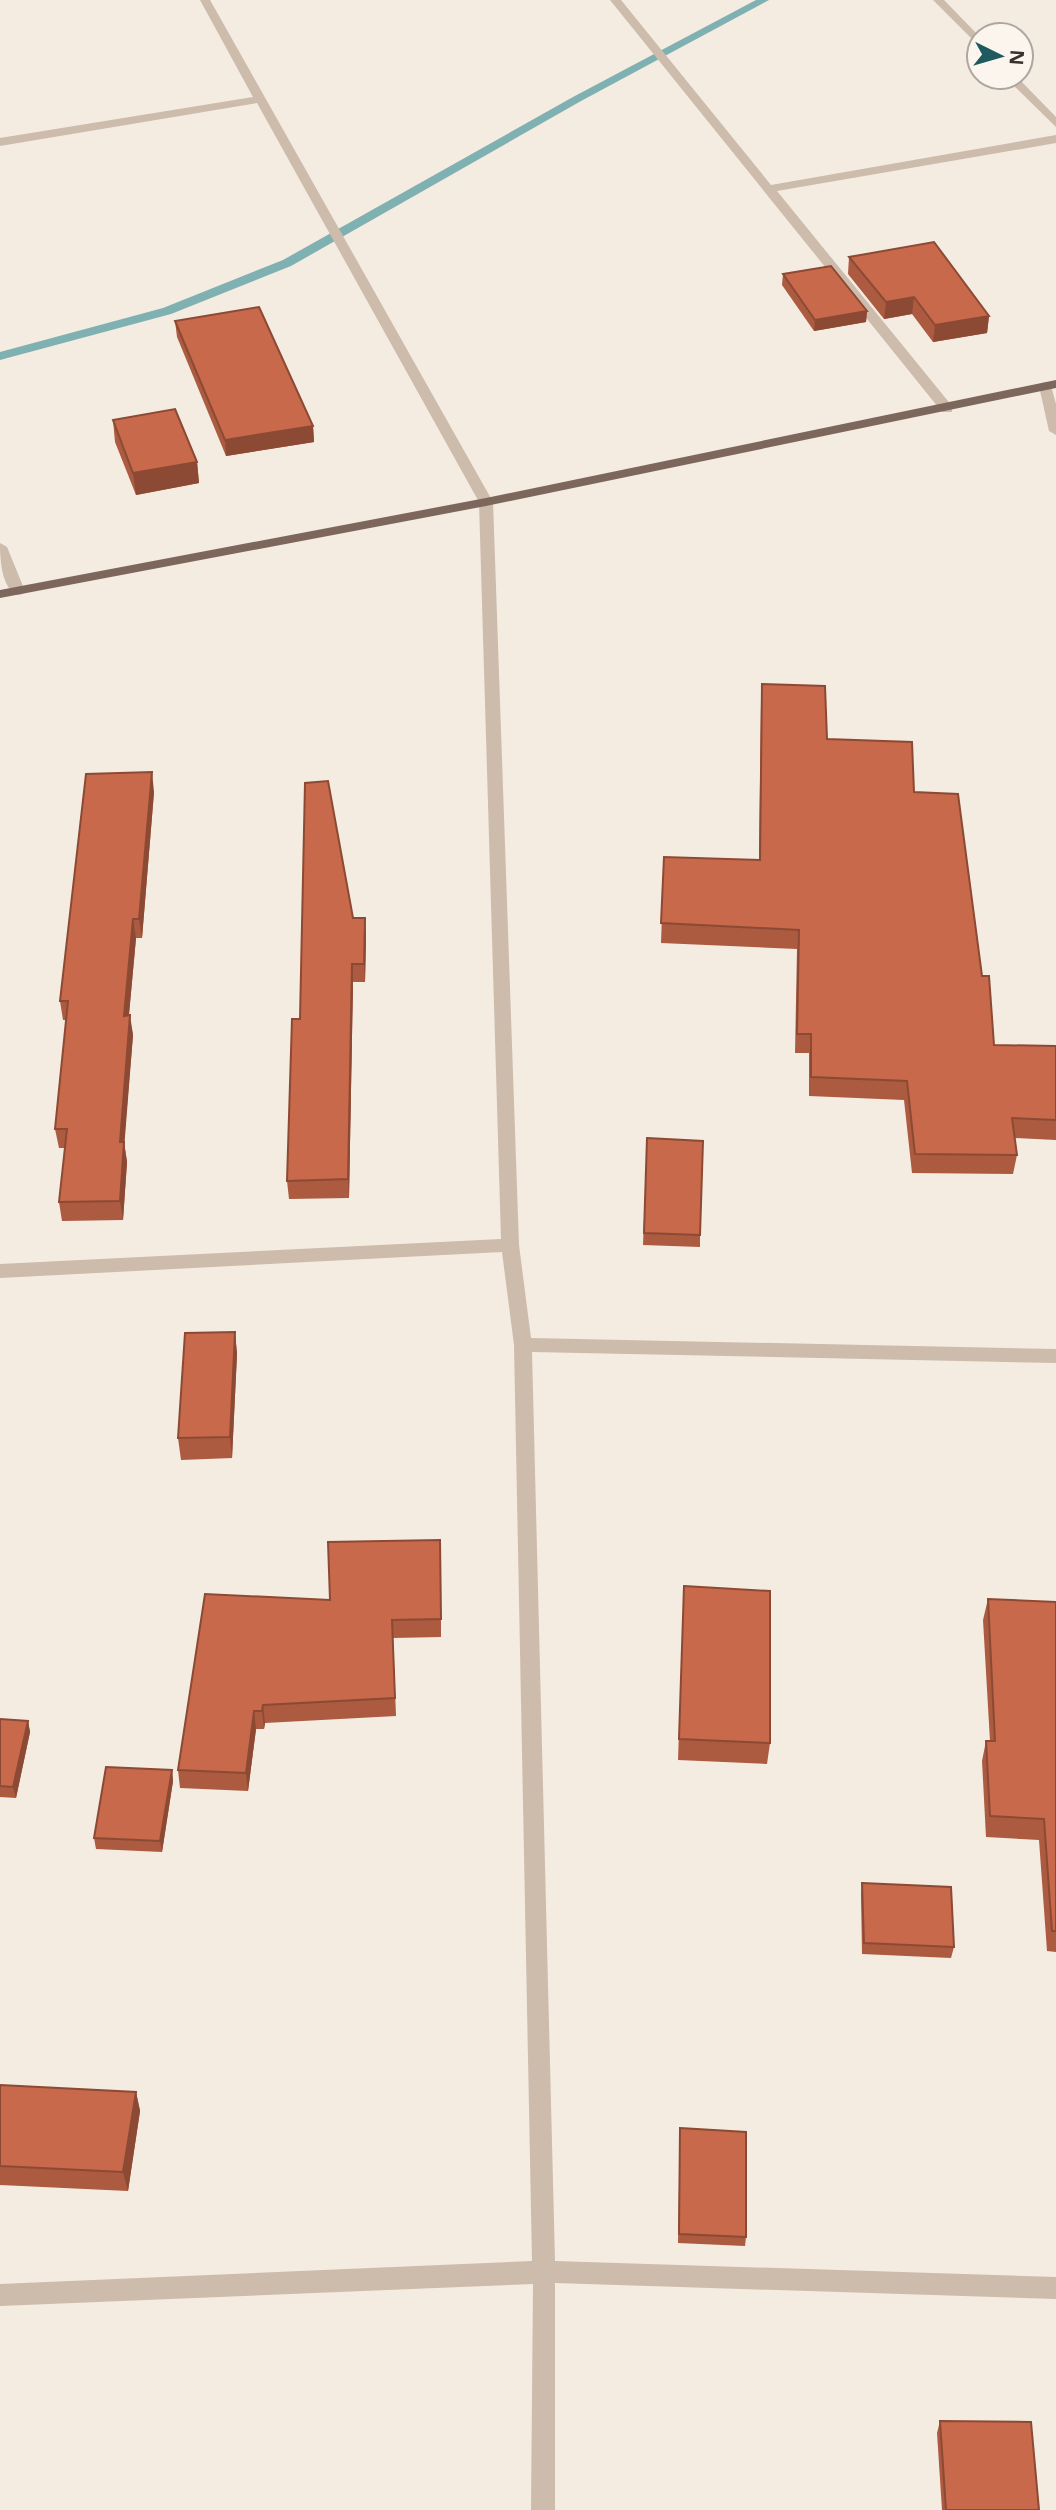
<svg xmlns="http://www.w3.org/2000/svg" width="1056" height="2510" viewBox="0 0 1056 2510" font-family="'Open Sans',sans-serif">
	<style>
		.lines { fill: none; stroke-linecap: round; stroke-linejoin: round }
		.stream { fill: #7fb0b2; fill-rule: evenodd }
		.minor { fill: #cdbbac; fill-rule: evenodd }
		.major { fill: #7d675c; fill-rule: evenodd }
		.wall { fill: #ac5a40 }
		.shaded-wall { fill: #8c4a34 }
		.building { fill: #c8694b; stroke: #8c4a34; stroke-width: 2 }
	</style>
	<rect width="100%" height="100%" fill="#f4ebe1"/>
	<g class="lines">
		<polygon class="stream" points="756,0 769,0 581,101 291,266 171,314 0,360 0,352 163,308 283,260 573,97"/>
		<g class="minor">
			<polygon points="200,0 210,0 493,502 519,1245 531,1338 1056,1349 1056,1363 532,1352 555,2261 1056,2277 1056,2299 555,2283 555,2510 531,2510 533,2284 0,2306 0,2284 532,2261 514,1345 502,1252 0,1278 0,1264 501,1239 479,502 257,103 0,146 0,138 253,97"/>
			<polygon points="610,0 621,0 771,185 1056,135 1056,143 777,191 952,406 952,412 942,412"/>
			<polygon points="933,0 944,0 979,36 979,46"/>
			<polygon points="1005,77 1017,77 1056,117 1056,127"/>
			<polygon points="1045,382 1051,386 1056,404 1056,435 1049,431 1039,386"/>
			<path d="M0 543 7 547 25 591 23 594 18 595C1 589 0 558 0 543Z"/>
		</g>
		<polygon class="major" points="1056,380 1056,388 486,506 0,598 0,590 486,498"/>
	</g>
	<g class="wall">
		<polygon points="849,257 989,316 987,333 933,342 912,314 884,319 848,274"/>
		<polygon points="783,274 867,311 866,322 814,331 782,285"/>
		<polygon points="175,321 313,426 314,442 226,456 177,337"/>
		<polygon points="113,420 197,462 199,483 136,495 115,442"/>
		<polygon points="762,684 827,739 914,792 982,976 994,1045 1056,1046 1056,1140 1014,1138 1017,1155 1013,1174 912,1173 904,1100 809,1096 809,1053 795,1053 797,949 661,943 664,857 759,860 761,703"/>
		<polygon points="154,792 142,938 136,938 129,1015 133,1035 124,1142 127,1162 123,1220 62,1221 59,1202 65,1148 59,1148 55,1129 66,1020 63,1020 60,1001"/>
		<polygon points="353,918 365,918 366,936 365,982 353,982 349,1198 289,1199 287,1181 300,1019"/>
		<polygon points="647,1138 700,1235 700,1247 643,1245"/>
		<polygon points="235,1332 237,1354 232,1458 181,1460 178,1438"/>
		<polygon points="441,1558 441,1637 393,1638 396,1716 265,1723 264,1729 256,1729 248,1791 180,1788 178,1770"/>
		<polygon points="684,1586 770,1743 767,1764 678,1760"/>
		<polygon points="988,1599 1056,1602 1056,1952 1047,1951 1039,1840 986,1837 982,1761 986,1741 990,1741 983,1620"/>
		<polygon points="0,1719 28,1721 30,1732 16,1798 0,1797"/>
		<polygon points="172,1770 173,1781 162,1852 96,1849 94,1838"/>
		<polygon points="862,1883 954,1947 951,1958 862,1954 861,1894"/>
		<polygon points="0,2085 136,2092 140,2111 128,2191 0,2185"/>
		<polygon points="680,2128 746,2237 745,2246 678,2243"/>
		<polygon points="940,2421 1039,2510 942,2510 937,2433"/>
	</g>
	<g class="shaded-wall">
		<polygon points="914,297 912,314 884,319 886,302"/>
		<polygon points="867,311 866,322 814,331 815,320"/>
		<polygon points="989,316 987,333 933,342 935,325"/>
		<polygon points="313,426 314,442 226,456 225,440"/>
		<polygon points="197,462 199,483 136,495 133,473"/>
		<polygon points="152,772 154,792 142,938 139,919"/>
		<polygon points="365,918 366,936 365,982 364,964"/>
		<polygon points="133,919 136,938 127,1035 124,1016"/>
		<polygon points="352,964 353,982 349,1198 348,1179"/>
		<polygon points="130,1015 133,1035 123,1162 120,1142"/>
		<polygon points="124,1142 127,1162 123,1220 120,1201"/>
		<polygon points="235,1332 237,1354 232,1458 230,1437"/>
		<polygon points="263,1705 265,1723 264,1729 262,1711"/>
		<polygon points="254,1711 256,1729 248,1791 246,1773"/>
		<polygon points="28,1721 30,1732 16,1798 13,1787"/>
		<polygon points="172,1770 173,1781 162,1852 160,1841"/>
		<polygon points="136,2092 140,2111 128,2191 123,2172"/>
	</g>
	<g class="building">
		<polygon points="934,242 989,316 935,325 914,297 886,302 849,257"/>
		<polygon points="831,266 867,311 815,320 783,274"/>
		<polygon points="259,307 313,426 225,440 175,321"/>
		<polygon points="175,409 197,462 133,473 113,420"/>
		<polygon points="762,684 825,686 827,739 912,742 914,792 958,794 982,976 989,976 994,1045 1056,1046 1056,1120 1012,1118 1017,1155 915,1154 907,1081 811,1077 811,1034 797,1034 799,930 661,923 664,857 760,860"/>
		<polygon points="152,772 139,919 133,919 124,1016 130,1015 120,1142 124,1142 120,1201 59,1202 67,1129 55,1129 68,1001 60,1001 86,774"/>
		<polygon points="328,781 353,918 365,918 364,964 352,964 348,1179 287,1181 292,1019 300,1019 305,783"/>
		<polygon points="647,1138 703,1141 700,1235 644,1233"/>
		<polygon points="235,1332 230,1437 178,1438 185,1333"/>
		<polygon points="440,1540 441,1619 392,1620 395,1698 263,1705 262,1711 254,1711 246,1773 178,1770 205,1594 330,1600 328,1542"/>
		<polygon points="684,1586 770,1591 770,1743 679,1739"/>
		<polygon points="988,1599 1056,1602 1056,1931 1052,1931 1044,1819 990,1816 986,1741 995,1741"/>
		<polygon points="0,1719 28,1721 13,1787 0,1786"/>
		<polygon points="106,1767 172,1770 160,1841 94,1838"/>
		<polygon points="862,1883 951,1887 954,1947 864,1943"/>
		<polygon points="0,2085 136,2092 123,2172 0,2166"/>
		<polygon points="680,2128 746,2132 746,2237 679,2234"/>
		<polygon points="940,2421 1031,2422 1039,2510 946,2510"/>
	</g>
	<g transform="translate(1000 56) rotate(95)"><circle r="33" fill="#fbf5ee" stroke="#aea6a0" stroke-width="2"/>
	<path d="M0-5L12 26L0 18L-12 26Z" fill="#1f5a5e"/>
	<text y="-10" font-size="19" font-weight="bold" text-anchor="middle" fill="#3b302b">N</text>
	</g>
</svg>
